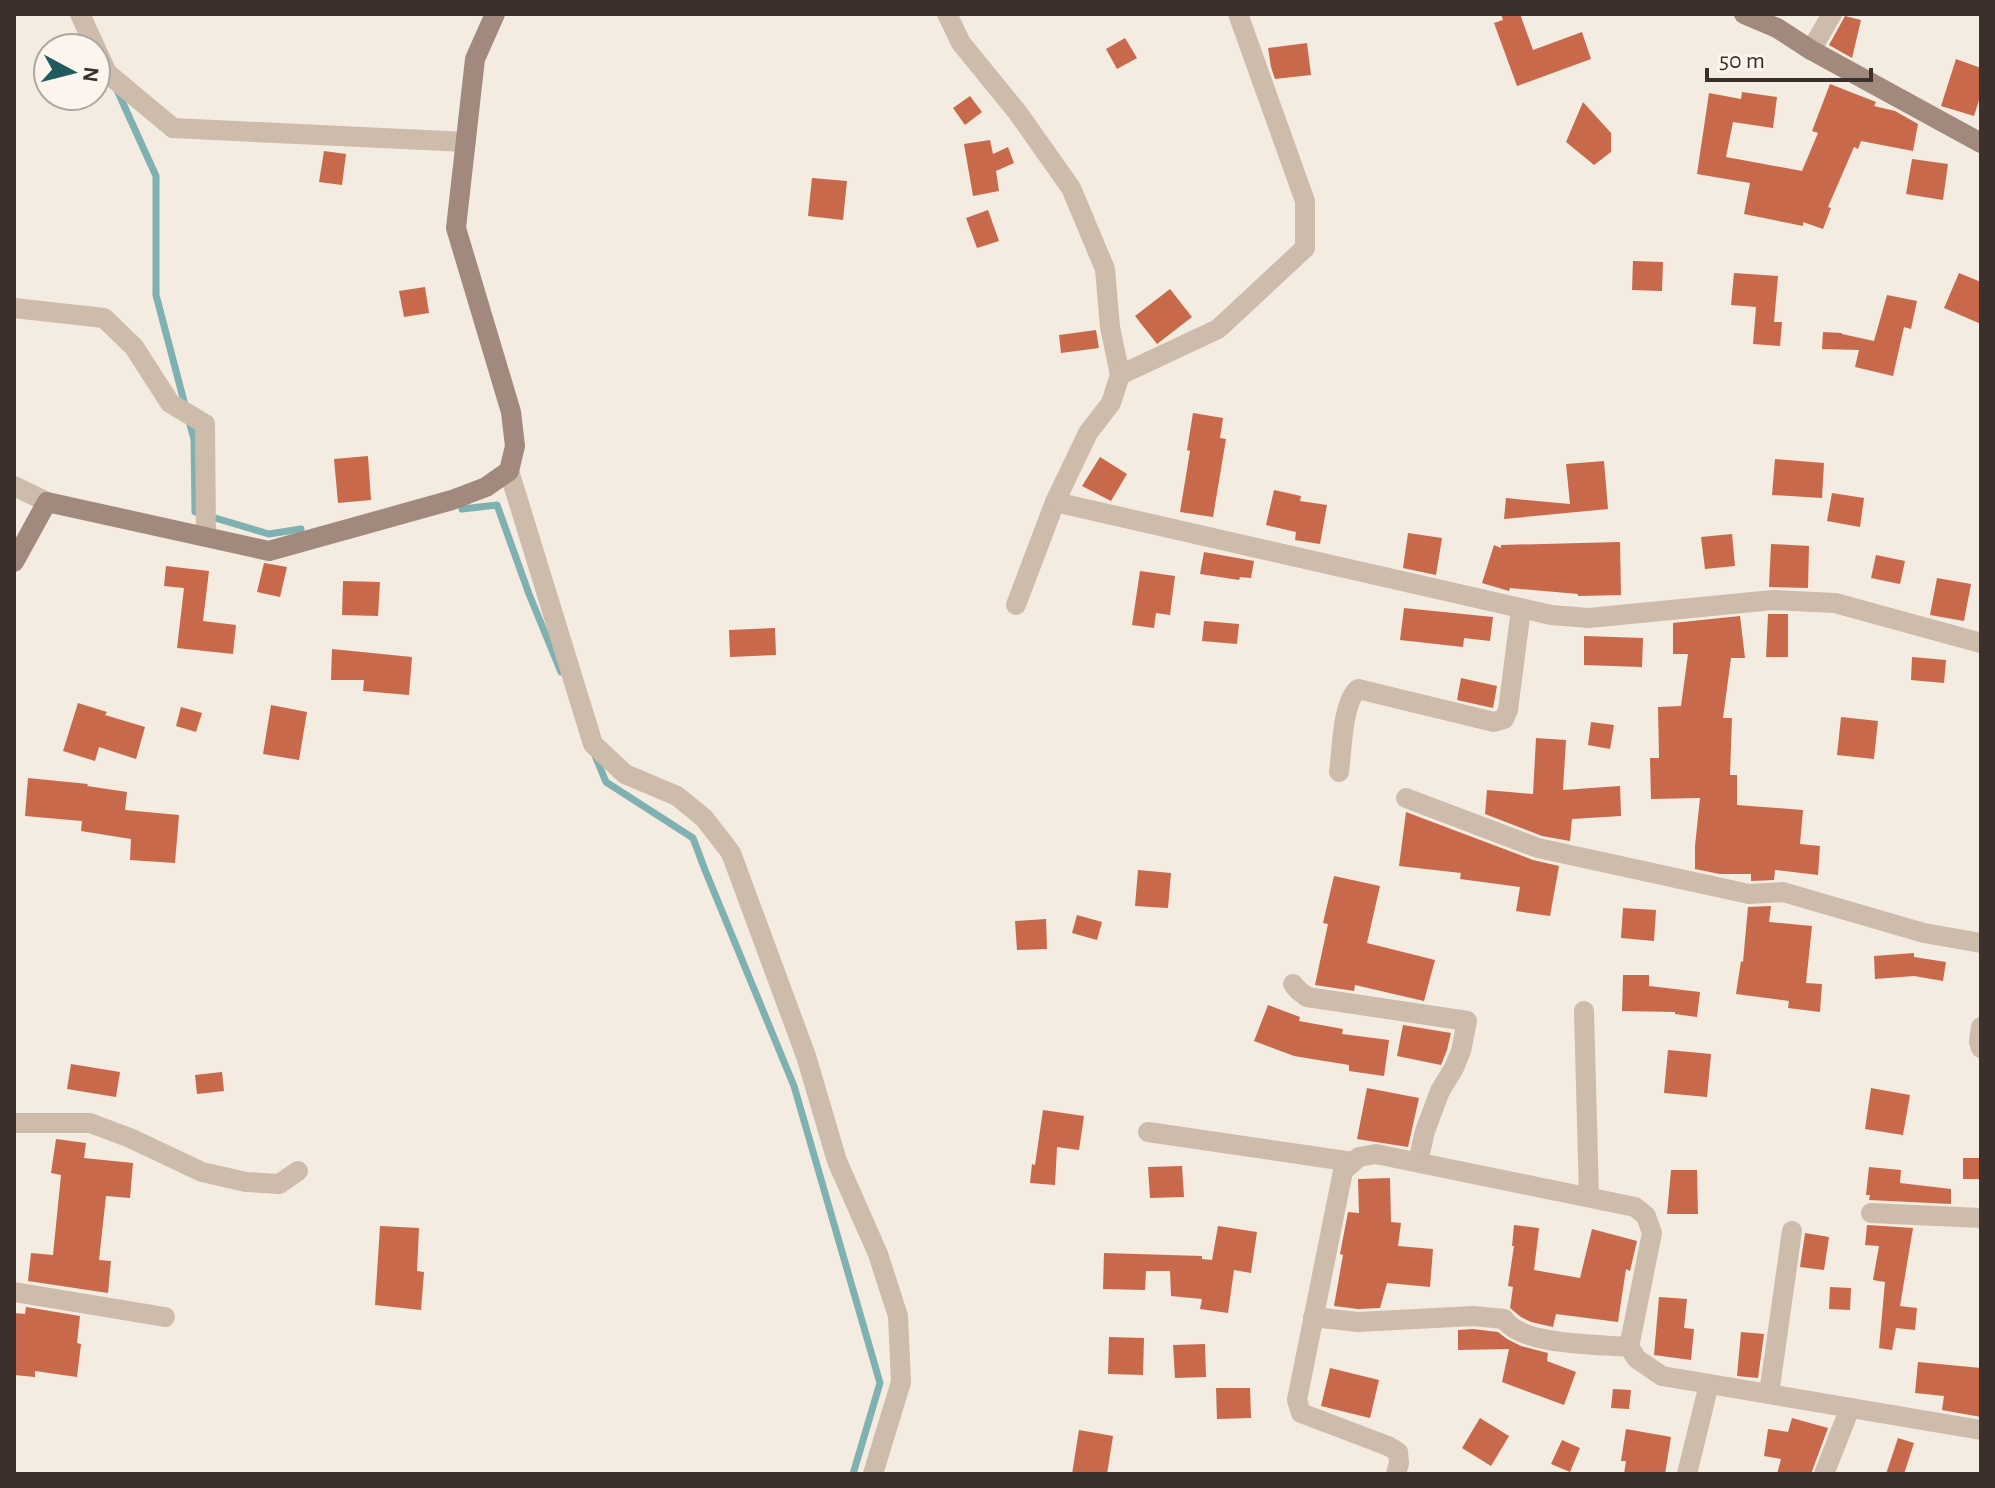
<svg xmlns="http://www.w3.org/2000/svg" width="1995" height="1488" viewBox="0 0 1995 1488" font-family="'Alegreya Sans',sans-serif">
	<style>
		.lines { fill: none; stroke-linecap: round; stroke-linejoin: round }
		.stream { stroke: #7fb0b2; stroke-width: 7 }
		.building { fill: #c8694b }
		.street { stroke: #cdbbac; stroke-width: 20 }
		.secondary { stroke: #a18a7d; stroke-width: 20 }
	</style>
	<rect width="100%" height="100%" fill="#f4ebe1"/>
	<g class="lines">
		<g class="stream">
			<polyline points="117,90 156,176 156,295 186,409"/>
			<polyline points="189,421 194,439 195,512 269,534 301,529"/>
			<polyline points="462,509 497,505 529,594 561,672"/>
			<polyline points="594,753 606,782 693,838 705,870 794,1086 880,1383 853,1474"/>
		</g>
	</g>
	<g class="building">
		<polygon points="1501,14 1520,14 1533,50 1582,32 1591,59 1517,86 1494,23 1503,20"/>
		<polygon points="1845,16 1861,20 1852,58 1829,45"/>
		<polygon points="1125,38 1137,58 1117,69 1106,49"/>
		<polygon points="1307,43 1311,75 1275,79 1271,67 1268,48"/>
		<polygon points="1956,59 1981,68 1981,94 1974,116 1941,106"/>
		<polygon points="1830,84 1876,102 1874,106 1895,111 1918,124 1913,151 1861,141 1858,149 1854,147 1828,207 1831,208 1823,229 1803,222 1803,226 1744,214 1750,183 1697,174 1709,93 1741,99 1742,92 1777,97 1773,128 1733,122 1726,157 1802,171 1818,133 1812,131"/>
		<polygon points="970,96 982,112 965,125 953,108"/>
		<polygon points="1583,102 1611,133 1611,152 1594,165 1566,142"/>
		<polygon points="990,140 993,154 1008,147 1014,163 996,171 999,191 973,196 964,144"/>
		<polygon points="324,151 346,154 342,185 319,182"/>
		<polygon points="1912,159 1948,164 1943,200 1906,194"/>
		<polygon points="812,178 847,181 843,220 808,216"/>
		<polygon points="988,210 999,241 977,248 966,218"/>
		<polygon points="1633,261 1663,262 1662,291 1632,290"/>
		<polygon points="1734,273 1778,276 1774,322 1782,322 1780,346 1753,344 1756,307 1731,305"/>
		<polygon points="1959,273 1981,282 1981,324 1944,308"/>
		<polygon points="425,287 429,313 404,317 399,291"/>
		<polygon points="1170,289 1192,317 1157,344 1135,316"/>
		<polygon points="1887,295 1917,301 1911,329 1904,327 1893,376 1855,367 1859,350 1822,349 1823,332 1842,333 1842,334 1874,341"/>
		<polygon points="1096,330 1099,348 1061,353 1059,335"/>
		<polygon points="1193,413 1223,418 1220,438 1226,439 1213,517 1180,512 1190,451 1187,450"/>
		<polygon points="368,456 371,500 338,503 334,459"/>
		<polygon points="1100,457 1127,474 1111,501 1082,486"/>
		<polygon points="1775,459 1824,463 1822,498 1772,495"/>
		<polygon points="1604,461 1608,509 1504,519 1506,498 1570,504 1566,464"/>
		<polygon points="1274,490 1301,496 1300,501 1327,505 1320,544 1295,540 1296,532 1266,525"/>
		<polygon points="1832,493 1864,498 1860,527 1827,521"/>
		<polygon points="1408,533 1442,538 1436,575 1403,568"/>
		<polygon points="1732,534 1735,566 1705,569 1701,537"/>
		<polygon points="1620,542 1621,595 1578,596 1578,594 1510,588 1509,591 1482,583 1494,545 1501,548 1501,545"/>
		<polygon points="1771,544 1809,546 1808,588 1769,587"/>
		<polygon points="1204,552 1254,561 1251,578 1240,577 1239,580 1200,574"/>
		<polygon points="1876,555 1905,561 1900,584 1871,578"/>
		<polygon points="264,563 287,567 280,597 257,592"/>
		<polygon points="166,566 209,571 203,621 236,625 233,654 177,648 184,588 164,586"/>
		<polygon points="1140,571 1175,576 1170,615 1156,613 1154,628 1132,625"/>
		<polygon points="1937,578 1971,584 1964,621 1930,615"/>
		<polygon points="343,581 380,582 378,616 342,615"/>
		<polygon points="1404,608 1493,617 1490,641 1464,638 1463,647 1400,640"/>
		<polygon points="1768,614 1788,614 1788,657 1766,657"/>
		<polygon points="1740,616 1745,658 1731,658 1723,718 1732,718 1730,775 1737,775 1737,805 1803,810 1800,844 1820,846 1818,875 1775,870 1774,880 1751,881 1751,874 1720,874 1695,869 1695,846 1700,798 1651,799 1650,758 1659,758 1658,707 1681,706 1688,654 1673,654 1673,623"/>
		<polygon points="1204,621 1239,624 1237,644 1202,641"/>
		<polygon points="775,628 776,655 730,657 729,630"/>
		<polygon points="1584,636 1643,638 1642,667 1584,665"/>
		<polygon points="332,649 412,657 409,695 363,691 364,680 331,680"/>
		<polygon points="1912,657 1946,660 1944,683 1911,680"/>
		<polygon points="1461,678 1497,686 1493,708 1457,700"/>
		<polygon points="78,703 107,712 105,715 145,727 136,759 99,747 95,761 63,751"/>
		<polygon points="271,705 307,712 299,760 263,754"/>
		<polygon points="181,707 202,713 196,732 176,726"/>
		<polygon points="1841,717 1878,721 1874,759 1837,755"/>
		<polygon points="1591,722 1614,725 1610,749 1588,745"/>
		<polygon points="1536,738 1566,740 1563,790 1620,786 1621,816 1572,819 1570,841 1542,836 1485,814 1487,790 1533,794"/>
		<polygon points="28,778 88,784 87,786 127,792 125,810 179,815 175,863 130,860 131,839 81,831 82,821 25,816"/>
		<polygon points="1406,812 1533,860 1559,866 1550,916 1516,911 1520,887 1460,879 1461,873 1399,866"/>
		<polygon points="1138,870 1171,873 1168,908 1135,906"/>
		<polygon points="1334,876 1380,886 1367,943 1435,960 1424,1001 1355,985 1354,991 1315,985 1328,924 1323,923"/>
		<polygon points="1771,906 1769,922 1812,926 1806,983 1822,984 1820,1012 1788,1008 1789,1001 1736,994 1741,961 1743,962 1748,907"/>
		<polygon points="1623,908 1656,910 1654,941 1621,938"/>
		<polygon points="1077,915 1102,922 1097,940 1072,933"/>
		<polygon points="1046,919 1047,949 1017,950 1015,921"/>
		<polygon points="1914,953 1914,957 1946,962 1943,981 1914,976 1875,979 1874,956"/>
		<polygon points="1623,975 1649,975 1649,986 1700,992 1697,1017 1675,1014 1675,1012 1622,1011"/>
		<polygon points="1268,1005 1300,1017 1299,1021 1343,1029 1342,1034 1389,1040 1384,1076 1349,1071 1349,1065 1294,1056 1254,1041"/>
		<polygon points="1403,1025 1451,1033 1447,1050 1441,1065 1397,1056"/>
		<polygon points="1668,1050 1711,1054 1707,1097 1664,1093"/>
		<polygon points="71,1064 120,1072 116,1097 67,1089"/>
		<polygon points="222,1072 224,1091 197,1094 195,1075"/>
		<polygon points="1367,1088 1419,1098 1408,1147 1357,1139"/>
		<polygon points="1871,1088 1910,1095 1903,1135 1865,1129"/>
		<polygon points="1043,1110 1084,1116 1079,1150 1057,1147 1055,1185 1030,1183 1032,1164 1035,1165"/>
		<polygon points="56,1139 86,1143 84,1158 133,1163 130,1198 106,1196 99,1260 111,1261 108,1293 28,1281 31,1253 53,1255 61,1175 51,1173"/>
		<rect x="1963" y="1158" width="18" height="21"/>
		<polygon points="1182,1166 1184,1197 1150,1198 1148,1167"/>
		<polygon points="1869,1167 1901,1170 1900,1183 1951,1189 1951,1204 1869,1200 1870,1195 1866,1195"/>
		<polygon points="1671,1170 1697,1170 1698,1214 1667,1214"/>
		<polygon points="1390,1178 1391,1222 1401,1223 1398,1246 1433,1249 1430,1287 1387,1283 1380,1308 1358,1309 1334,1306 1343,1255 1340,1254 1348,1212 1359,1213 1358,1179"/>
		<polygon points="1514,1225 1539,1228 1534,1270 1580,1278 1592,1229 1637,1241 1630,1271 1626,1269 1618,1322 1556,1314 1553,1327 1531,1322 1521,1317 1510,1308 1513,1287 1508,1286 1514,1246 1512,1246"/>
		<polygon points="1867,1225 1913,1228 1900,1306 1917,1308 1915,1330 1896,1328 1892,1350 1879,1348 1885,1282 1873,1280 1879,1246 1865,1245"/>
		<polygon points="380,1226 419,1228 417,1271 424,1272 421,1310 375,1305"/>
		<polygon points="1218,1226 1257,1232 1251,1273 1234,1270 1228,1313 1200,1309 1202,1299 1171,1296 1170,1271 1146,1271 1145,1290 1103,1289 1104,1253 1202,1256 1202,1259 1212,1260"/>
		<polygon points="1805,1233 1829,1237 1824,1270 1800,1267"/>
		<polygon points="1830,1287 1851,1288 1850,1310 1829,1309"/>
		<polygon points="1659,1297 1687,1299 1684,1328 1694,1329 1691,1360 1654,1355"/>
		<polygon points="26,1307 80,1316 77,1343 81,1344 77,1377 35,1371 35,1377 14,1375 14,1313 25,1314"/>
		<polygon points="1473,1329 1498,1332 1507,1339 1521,1346 1548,1353 1547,1361 1576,1372 1564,1405 1502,1382 1509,1349 1458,1350 1458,1330"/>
		<polygon points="1741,1332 1764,1334 1758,1378 1737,1376"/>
		<polygon points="1109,1337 1144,1338 1143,1375 1108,1374"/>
		<polygon points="1205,1344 1206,1377 1175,1378 1173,1345"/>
		<polygon points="1918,1362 1981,1368 1981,1417 1942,1410 1944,1396 1915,1393"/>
		<polygon points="1330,1368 1379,1380 1370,1418 1321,1406"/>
		<polygon points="1216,1388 1250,1388 1251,1418 1217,1419"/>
		<polygon points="1613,1389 1631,1390 1629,1409 1611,1408"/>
		<polygon points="1480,1418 1509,1436 1491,1466 1462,1448"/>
		<polygon points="1792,1418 1828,1428 1811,1474 1777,1474 1781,1459 1764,1456 1768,1429 1788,1432"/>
		<polygon points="1626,1429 1671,1437 1665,1474 1624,1474 1626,1461 1621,1461"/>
		<polygon points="1079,1430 1113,1436 1107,1474 1072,1474"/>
		<polygon points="1898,1438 1914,1443 1904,1474 1886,1474"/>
		<polygon points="1562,1440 1580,1448 1570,1472 1551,1464"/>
	</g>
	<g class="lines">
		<g class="street">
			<polyline points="80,14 107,73 173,128 466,142"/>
			<polyline points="947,14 961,43 1018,113 1071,188 1105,269 1110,327 1120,375 1111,403 1088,433 1055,502 1016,605"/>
			<polyline points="1811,50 1832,14"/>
			<polyline points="14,308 104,318 134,347 170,403 205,424 206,537"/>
			<polyline points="1120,375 1218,329 1305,248 1305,201 1238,14"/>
			<polyline points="509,471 593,744 625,774 677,796 704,818 731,853 806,1056 837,1161 878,1254 898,1316 901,1382 873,1474"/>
			<polyline points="14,486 47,502"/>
			<polyline points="1055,502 1551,615 1589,618 1773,600 1835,603 1981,643"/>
			<path d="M1339 772C1342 751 1342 703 1358 689L1494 722 1504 719 1508 710 1521 609"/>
			<polyline points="1406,798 1538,848 1749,894 1783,892 1924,933 1981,943"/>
			<polyline points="1293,984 1298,990 1307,997 1467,1021 1461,1051 1454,1068 1440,1091 1425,1131 1418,1162"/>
			<polyline points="1584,1011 1589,1197"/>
			<polyline points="1981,1027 1979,1042 1981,1048"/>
			<polyline points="14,1123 90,1123 130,1138 202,1172 246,1182 279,1184 298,1171"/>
			<polyline points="1148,1132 1353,1162"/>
			<polyline points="1871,1213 1981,1218"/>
			<polyline points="14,1292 165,1317"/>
			<path d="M1313 1317 1358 1322 1473 1316 1504 1319C1522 1346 1598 1344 1629 1347"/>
			<polyline points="1769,1394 1792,1231"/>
			<polyline points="1396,1474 1399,1463 1398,1452 1388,1446 1301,1413 1297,1400 1343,1171 1359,1157 1376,1154 1635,1207 1646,1216 1652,1233 1629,1347 1637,1359 1662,1376 1981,1430"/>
			<polyline points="1687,1474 1709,1384"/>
			<polyline points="1824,1474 1850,1408"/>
		</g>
		<g class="secondary">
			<polyline points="1744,14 1777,28 1811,50 1981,143"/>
			<polyline points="14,562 47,502 269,551 452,500 486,487 509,471 515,446 511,412 456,228 475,59 495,14"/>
		</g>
	</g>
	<rect width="1995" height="1488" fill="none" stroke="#3b302b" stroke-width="32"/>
	<g transform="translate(72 72) rotate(97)"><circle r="38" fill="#fbf5ee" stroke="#aea6a0" stroke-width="2"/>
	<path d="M0-6L14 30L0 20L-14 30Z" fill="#1f5a5e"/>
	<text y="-12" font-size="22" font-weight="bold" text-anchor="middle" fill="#3b302b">N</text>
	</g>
	<path d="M1707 68v12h164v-12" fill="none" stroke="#3b302b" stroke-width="4"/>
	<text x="1719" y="68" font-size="24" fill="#3b302b" stroke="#fbf5ee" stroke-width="6" paint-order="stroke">50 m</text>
</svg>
